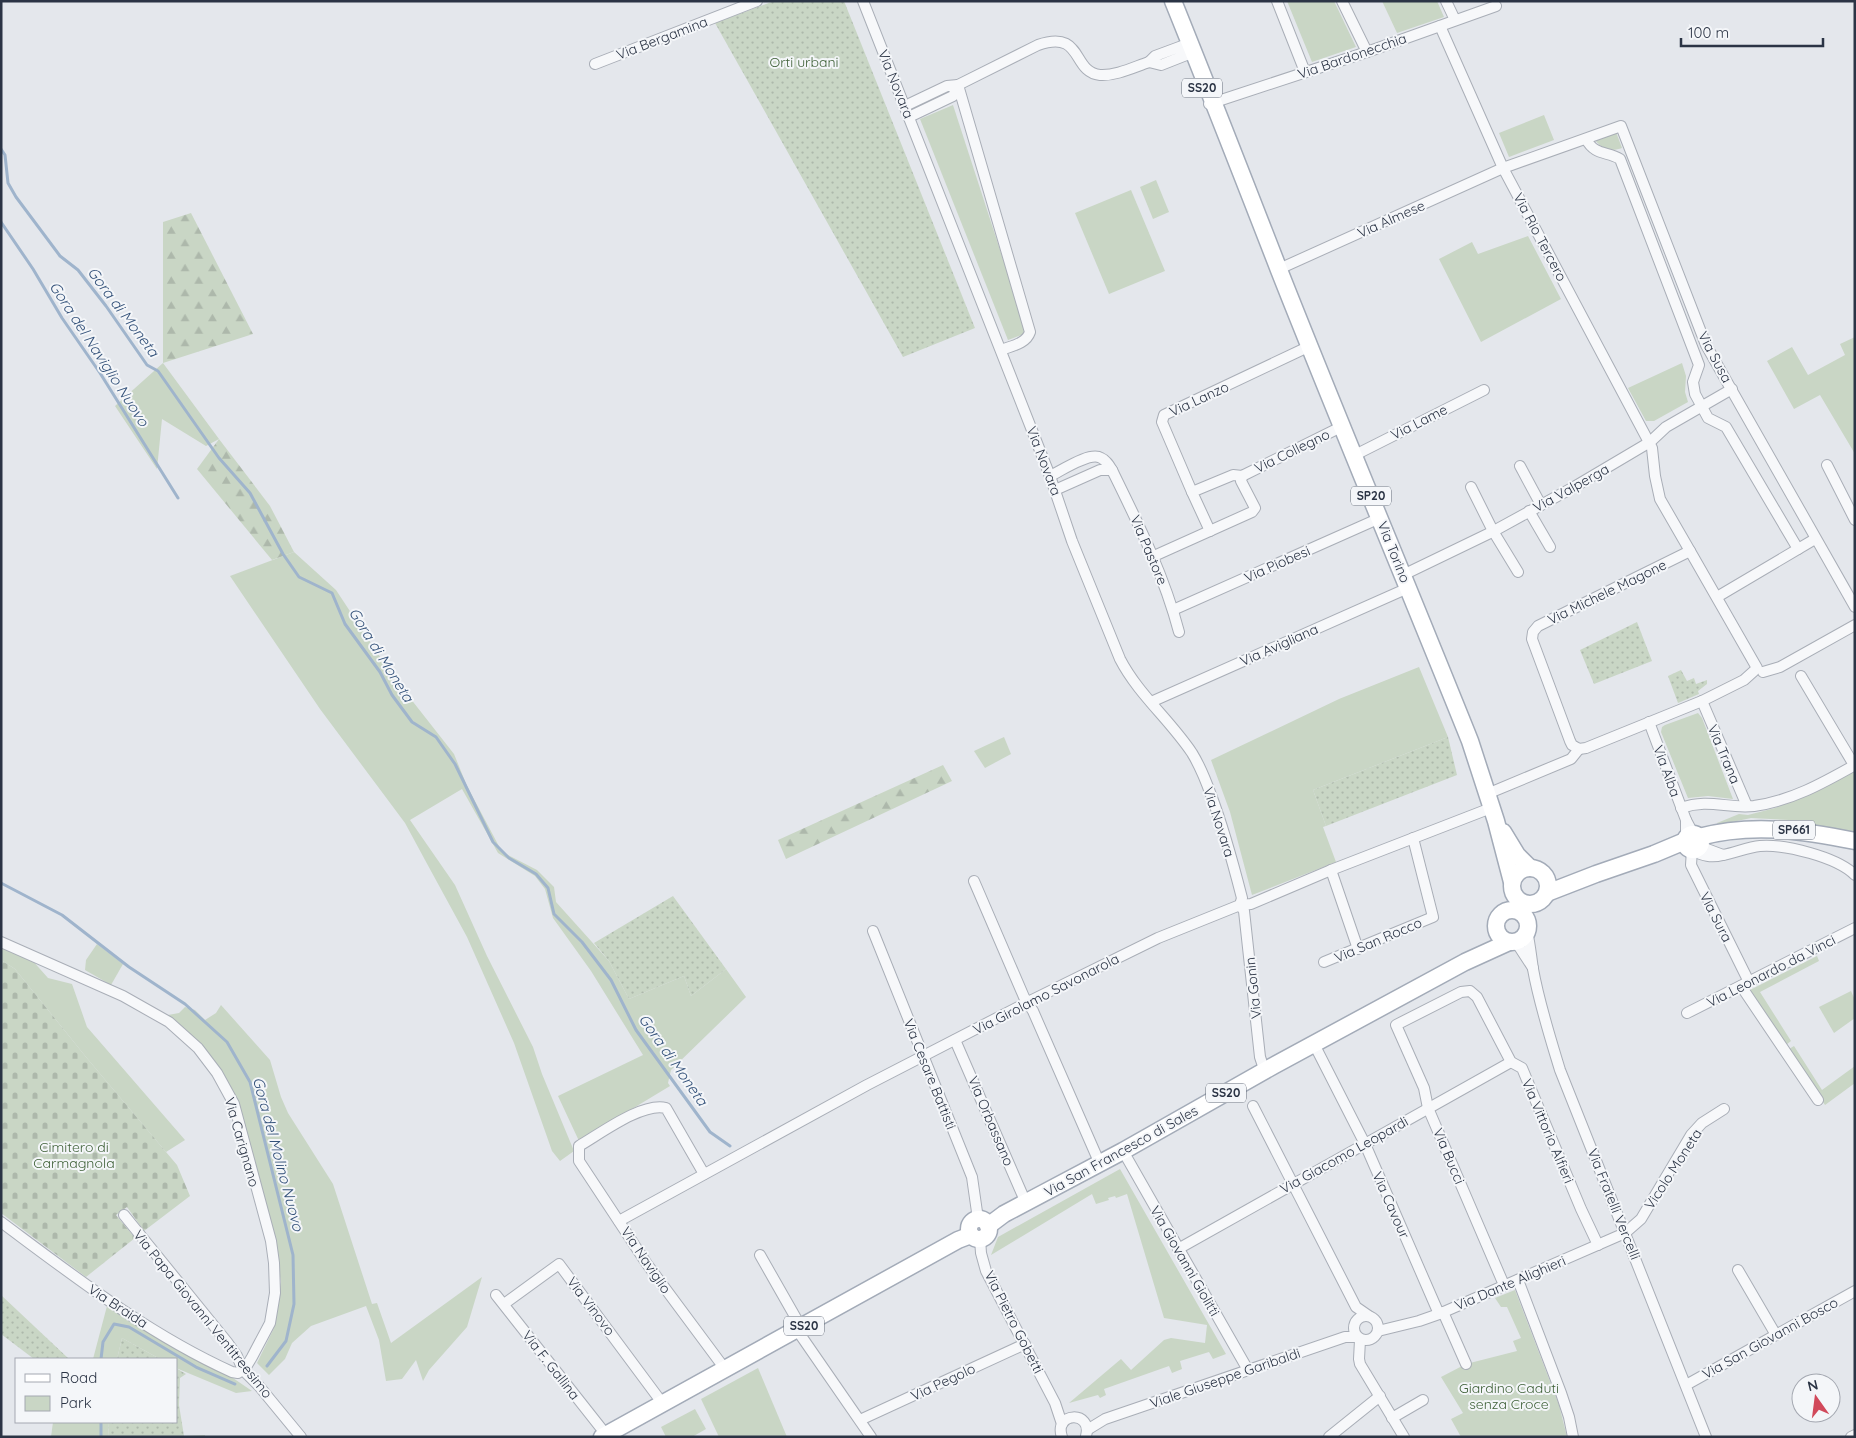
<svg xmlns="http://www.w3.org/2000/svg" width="1856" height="1438" viewBox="0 0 1856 1438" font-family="Quicksand,sans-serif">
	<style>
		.green { fill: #c9d6c5 }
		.forest { fill: url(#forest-firs) }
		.cemetery { fill: url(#cemetery-stones) }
		.garden { fill: url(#garden-dots) }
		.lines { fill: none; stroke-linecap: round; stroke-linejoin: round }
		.stream { stroke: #9fb4cc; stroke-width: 3 }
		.street-casing { stroke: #a9aeb7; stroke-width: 12 }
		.primary-casing { stroke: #a3abb8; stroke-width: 19 }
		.street { stroke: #f7f8fa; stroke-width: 10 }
		.primary { stroke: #fff; stroke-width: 16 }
		.labels { text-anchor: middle; stroke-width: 4; stroke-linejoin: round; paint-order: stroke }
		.shield { fill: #f4f6f9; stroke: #676e7b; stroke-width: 1 }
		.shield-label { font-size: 12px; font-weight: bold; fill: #2b3445 }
		.street-label { font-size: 14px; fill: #2b3445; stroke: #f4f6f9 }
		.park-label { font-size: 14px; fill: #3f6138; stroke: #f4f6f9 }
		.water-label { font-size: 15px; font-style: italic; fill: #34527a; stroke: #f4f6f9 }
	</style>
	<defs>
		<pattern id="forest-firs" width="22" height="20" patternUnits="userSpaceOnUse" patternTransform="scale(1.25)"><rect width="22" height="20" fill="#c9d6c5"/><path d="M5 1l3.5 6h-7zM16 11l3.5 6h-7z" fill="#adb8ab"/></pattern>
		<pattern id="cemetery-stones" width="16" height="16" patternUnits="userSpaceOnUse" patternTransform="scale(1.25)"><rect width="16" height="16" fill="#c9d6c5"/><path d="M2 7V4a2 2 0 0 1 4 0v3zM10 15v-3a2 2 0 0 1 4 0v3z" fill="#adb8ab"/></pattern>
		<pattern id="garden-dots" width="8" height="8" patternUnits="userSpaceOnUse" patternTransform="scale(1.25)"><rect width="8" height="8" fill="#c9d6c5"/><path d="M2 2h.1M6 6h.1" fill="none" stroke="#adb8ab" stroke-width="1.8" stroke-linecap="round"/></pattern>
	</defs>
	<rect width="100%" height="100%" fill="#e4e7ec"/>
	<g class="green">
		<polygon points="1287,1 1334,1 1356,47 1312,62"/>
		<polygon points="1382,1 1437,1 1444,17 1397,33"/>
		<polygon points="953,105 1027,333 1008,340 920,119"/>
		<polygon points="1544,115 1554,140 1509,157 1499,133"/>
		<path d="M1616 132 1622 148C1611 152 1602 149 1595 140Z"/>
		<polygon points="1156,180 1169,212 1153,219 1140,187"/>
		<polygon points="1131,190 1165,271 1109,294 1075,213"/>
		<polygon points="1528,236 1561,299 1481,342 1439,259 1472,242 1478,254"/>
		<polygon points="1855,337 1855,454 1820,395 1794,409 1767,361 1792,347 1808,375 1845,355 1840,344"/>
		<polygon points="163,363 219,439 206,446 162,419 157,469 115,406"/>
		<polygon points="1682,363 1686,376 1685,392 1688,402 1654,421 1646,421 1628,388"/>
		<polygon points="294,552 336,590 392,675 454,754 467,786 502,852 537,870 554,887 556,902 609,961 629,999 684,976 691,996 726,969 746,997 671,1070 668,1083 670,1086 579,1141 558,1096 643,1055 591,971 553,918 545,889 535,876 498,853 462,789 410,820 455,885 487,956 533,1047 542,1074 574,1151 560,1161 552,1151 514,1043 467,937 425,860 405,823 320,709 230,576"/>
		<polygon points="1419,667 1448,737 1313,790 1326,826 1323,827 1336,862 1252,895 1230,812 1211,760 1339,699"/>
		<polygon points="1698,713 1702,718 1733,799 1708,796 1688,798 1661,732 1662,727 1665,725"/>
		<polygon points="1004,737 1011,754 985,768 974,751"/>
		<polygon points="1855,771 1855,833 1789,820 1751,818 1718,825 1717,823 1739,814 1748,815 1775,808 1809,795"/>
		<polygon points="97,944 123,964 111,985 85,970 86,960"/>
		<polygon points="1,946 32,960 48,978 72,984 87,1027 185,1140 166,1152 86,1057 15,969 1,960"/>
		<polygon points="1817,956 1819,961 1760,992 1791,1041 1786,1045 1750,990"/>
		<polygon points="1851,991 1855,1000 1855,1018 1834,1033 1819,1007"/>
		<polygon points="221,1005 270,1060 281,1097 288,1113 333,1184 372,1304 377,1303 391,1343 482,1277 467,1327 429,1370 423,1381 416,1360 402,1379 386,1381 379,1340 366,1306 311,1326 292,1343 285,1359 269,1375 257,1363 274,1328 281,1282 272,1231 235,1095 203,1047 168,1015 179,1013 185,1007 195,1010 205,1020 216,1013"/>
		<polygon points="1794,1046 1822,1090 1855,1066 1855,1083 1825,1105 1789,1049"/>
		<polygon points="1120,1169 1226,1354 1213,1359 1209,1352 1180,1361 1182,1369 1172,1373 1169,1366 1104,1389 1106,1395 1100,1398 1098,1395 1069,1403 1121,1359 1131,1370 1164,1340 1171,1338 1205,1343 1207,1325 1164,1318 1127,1194 1116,1198 1115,1196 1108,1198 1109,1200 1096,1204 1092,1194 991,1255 998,1237"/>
		<polygon points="1515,1290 1559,1405 1567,1437 1461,1437 1451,1419 1463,1413 1441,1377 1466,1364 1517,1351 1513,1341 1521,1338 1507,1307 1501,1307 1495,1298"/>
		<polygon points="107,1306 181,1352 233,1378 252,1391 236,1393 176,1368 176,1359 160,1359 122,1338 117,1359 93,1359"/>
		<polygon points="758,1368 787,1437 719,1437 701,1399"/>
		<polygon points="695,1409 706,1429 692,1437 666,1437 661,1427"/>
		<polygon points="53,1422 109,1422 108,1437 51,1437"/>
	</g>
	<g class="forest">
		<polygon points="191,213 253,334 163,363 163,222"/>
		<polygon points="219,439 270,506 294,552 272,560 197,469"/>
		<polygon points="943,765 952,781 786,859 778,840"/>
	</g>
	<polygon class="cemetery" points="1,960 15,969 86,1057 177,1165 190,1196 144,1231 127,1207 116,1215 135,1238 86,1277 1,1213"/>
	<g class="garden">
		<polygon points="774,1 844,1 975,328 903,357 715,23"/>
		<polygon points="1637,622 1652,661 1594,684 1580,650"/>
		<polygon points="1681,670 1687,681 1694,678 1696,684 1707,680 1707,684 1698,691 1699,694 1678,703 1668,676"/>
		<polygon points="1448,737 1457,775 1326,826 1313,790"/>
		<polygon points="673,896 726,969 691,996 684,976 629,999 609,961 594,943"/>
		<polygon points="1,1295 69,1359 34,1359 1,1334"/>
		<polygon points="122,1338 160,1359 117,1359"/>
		<polygon points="176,1368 186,1374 180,1378 179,1405 184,1436 205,1435 205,1437 108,1437 109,1422 176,1422"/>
	</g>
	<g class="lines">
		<g class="stream">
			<polyline points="1,149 5,155 8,183 16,197 60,256 78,270 106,306 147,365 158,371 219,458 250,493 283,554 299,577 332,593 345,624 380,672 392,695 412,722 436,737 455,764 493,842 509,858 536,874 548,888 554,914 582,942 611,980 636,1030 710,1132 730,1146"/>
			<polyline points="1,222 33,269 62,318 100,373 178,498"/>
			<polyline points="1,883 62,915 129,967 185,1004 227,1042 250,1082 293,1255 294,1304 286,1341 267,1366"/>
			<polyline points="101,1359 103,1342 114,1324 129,1327 196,1367 235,1384"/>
			<polyline points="101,1422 101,1437"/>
		</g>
		<g class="street-casing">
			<g id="street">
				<path d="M863 1 1050 476 1072 541 1120 659C1138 694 1170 720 1192 753 1200 766 1206 781 1211 795 1224 829 1233 863 1242 898L1240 905 1244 911 1260 1057 1265 1072"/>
				<polyline points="1277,1 1305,72"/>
				<polyline points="1342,1 1367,52"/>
				<polyline points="1446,1 1455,20"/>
				<polyline points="1440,26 1503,168 1652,448 1655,476 1660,499 1690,551"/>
				<polyline points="1190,43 1155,56 1149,62 1161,65 1194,52"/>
				<polyline points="595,64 757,1"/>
				<polyline points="1209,104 1367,52 1496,6"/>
				<polyline points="905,106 947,86 958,85 953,96 909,117"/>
				<path d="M1586 139C1595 156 1607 151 1620 159L1699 365 1693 382 1695 394 1708 418 1726 427 1798 549"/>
				<polyline points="1279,269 1503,168 1621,126 1706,345 1855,607"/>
				<path d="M1001 350C1011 346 1026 344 1030 332L958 85 1038 45C1084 29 1071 72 1100 75 1116 76 1134 67 1149 62"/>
				<polyline points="1355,455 1484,390"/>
				<polyline points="1827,465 1855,520"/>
				<polyline points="1520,466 1541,505"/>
				<path d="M1050 476C1061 471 1090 451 1101 458 1106 460 1109 465 1112 470 1138 523 1164 575 1179 632"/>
				<polyline points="1471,487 1493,531 1518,572"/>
				<polyline points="1055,490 1100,470 1112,470"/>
				<polyline points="1192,492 1162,422 1164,415 1310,346"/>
				<polyline points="1529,511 1550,547"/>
				<polyline points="1210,531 1192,492 1233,475 1242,476 1343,426"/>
				<polyline points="1154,556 1252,512 1255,508 1241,481 1242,476"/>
				<polyline points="1403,575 1492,532 1574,487 1650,442 1666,427 1732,389"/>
				<polyline points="1717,597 1815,539"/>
				<polyline points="1173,610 1380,518"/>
				<polyline points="1754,671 1744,680 1702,701 1586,748 1579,749 1572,745 1570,741 1532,639 1533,632 1538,626 1690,551 1757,668"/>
				<polyline points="1763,672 1780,667 1855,625"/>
				<polyline points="1801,676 1854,765"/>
				<polyline points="1702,701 1747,806"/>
				<polyline points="1151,702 1408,588"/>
				<polyline points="1649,722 1686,820"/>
				<polyline points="1487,794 1571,759 1579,749"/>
				<path d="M1681 808C1709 798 1727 809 1754 806 1791 801 1823 783 1855 765"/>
				<polyline points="1686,839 1686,820 1694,835"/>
				<path d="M1700 845 1707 849 1723 855C1711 858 1703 856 1692 850L1691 865 1749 982"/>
				<path d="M1723 855C1735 853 1748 847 1760 846 1785 844 1837 857 1855 875"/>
				<polyline points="1331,870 1358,949"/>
				<polyline points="974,881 1024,997 1033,1011 1100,1164"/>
				<polyline points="873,931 972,1177 978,1219"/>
				<path d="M1527 931C1530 944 1531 956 1533 969 1539 1003 1550 1037 1560 1070L1706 1437"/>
				<path d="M1 942 123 996 169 1022 198 1048 217 1073 234 1104 271 1241 274 1263 275 1293 270 1323 252 1357 246 1367 238 1373 232 1372C148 1334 75 1277 1 1222"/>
				<polyline points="1516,942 1533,968"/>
				<polyline points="1324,962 1433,917 1413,838"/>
				<polyline points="1741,986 1818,1100"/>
				<polyline points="1687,1013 1855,928"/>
				<polyline points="955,1040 1026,1203"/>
				<polyline points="1314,1044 1365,1144 1439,1314"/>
				<polyline points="1253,1106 1356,1307 1369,1316"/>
				<polyline points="1123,1151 1248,1370"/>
				<path d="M704 1174 666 1108C642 1102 600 1134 579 1146V1161L647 1264 725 1369"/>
				<polyline points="124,1215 227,1342 237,1356 243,1370 259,1386 301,1437"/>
				<polyline points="619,1221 867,1085 1028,1002 1158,938 1240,905 1251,904 1331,870 1491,808"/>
				<polyline points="980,1239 981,1253 986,1271 1055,1403 1062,1424"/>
				<polyline points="1178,1249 1511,1062"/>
				<polyline points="760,1255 801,1327"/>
				<polyline points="1738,1270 1776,1335"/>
				<polyline points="1518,1280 1561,1393 1569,1417 1573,1437"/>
				<polyline points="1504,1285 1428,1108 1424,1088 1396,1025 1461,992 1470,991 1477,997 1511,1062 1522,1068 1581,1209 1598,1245"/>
				<polyline points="496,1295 608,1437"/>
				<polyline points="504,1304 559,1264 663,1404"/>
				<polyline points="1443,1312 1466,1364"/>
				<circle cx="1366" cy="1328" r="12"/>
				<polyline points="797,1330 871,1437"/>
				<polyline points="1378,1331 1419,1321 1439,1314 1625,1233 1641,1219 1691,1135 1702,1123 1724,1109"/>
				<polyline points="1360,1340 1359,1359 1360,1364 1404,1437"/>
				<polyline points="1686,1385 1855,1291"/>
				<polyline points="1392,1418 1423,1400"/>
				<polyline points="860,1420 1025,1344"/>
				<polyline points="1087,1430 1105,1419 1345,1337 1357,1337"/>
				<path d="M1062 1437C1053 1412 1093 1410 1086 1436"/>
				<polyline points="1329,1437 1380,1396"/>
				<polyline points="1851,1437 1855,1435"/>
			</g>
		</g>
		<g class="primary-casing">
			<g id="primary">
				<path d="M1173 1C1209 90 1244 180 1279 270 1341 427 1407 584 1470 741L1496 821 1512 882"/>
				<polyline points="1503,832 1517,855 1530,868"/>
				<circle cx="1693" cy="842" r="8"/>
				<path d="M1699 837C1751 823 1802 830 1855 841"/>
				<circle cx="1530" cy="886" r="18"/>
				<polyline points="1547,893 1596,874 1654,854 1685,841"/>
				<circle cx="1512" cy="926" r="16"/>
				<circle cx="979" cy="1229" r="10"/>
				<polyline points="988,1226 1004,1214 1123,1151 1273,1066 1465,962 1509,942"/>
				<polyline points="602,1437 958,1240 971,1235"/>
			</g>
		</g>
		<use href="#street" class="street"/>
		<use href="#primary" class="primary"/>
	</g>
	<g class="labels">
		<g class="shield">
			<rect x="1182" y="78.5" width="40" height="19" rx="4"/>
			<rect x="1351" y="486.5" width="40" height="19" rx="4"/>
			<rect x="1773" y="820.5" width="42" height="19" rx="4"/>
			<rect x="1206" y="1083.5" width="40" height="19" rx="4"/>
			<rect x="784" y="1316.5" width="40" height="19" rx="4"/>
		</g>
		<g class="shield-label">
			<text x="1202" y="92">SS20</text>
			<text x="1371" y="500">SP20</text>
			<text x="1794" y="834">SP661</text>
			<text x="1226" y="1097">SS20</text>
			<text x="804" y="1330">SS20</text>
		</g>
		<g class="street-label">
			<text transform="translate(662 38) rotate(-21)" y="5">Via Bergamina</text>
			<text transform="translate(1352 56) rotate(-19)" y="5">Via Bardonecchia</text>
			<text transform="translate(896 84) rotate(68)" y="5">Via Novara</text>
			<text transform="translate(1391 219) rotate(-24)" y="5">Via Almese</text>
			<text transform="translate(1540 237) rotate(62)" y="5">Via Rio Tercero</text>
			<text transform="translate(1715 357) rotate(62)" y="5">Via Susa</text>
			<text transform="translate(1199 399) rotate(-25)" y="5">Via Lanzo</text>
			<text transform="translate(1419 422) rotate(-27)" y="5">Via Lame</text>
			<text transform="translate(1292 451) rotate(-26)" y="5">Via Collegno</text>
			<text transform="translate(1044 461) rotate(69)" y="5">Via Novara</text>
			<text transform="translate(1571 488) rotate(-29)" y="5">Via Valperga</text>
			<text transform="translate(1149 550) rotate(67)" y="5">Via Pastore</text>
			<text transform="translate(1394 552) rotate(68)" y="5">Via Torino</text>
			<text transform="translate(1277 564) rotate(-24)" y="5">Via Piobesi</text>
			<text transform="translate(1607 592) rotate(-26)" y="5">Via Michele Magone</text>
			<text transform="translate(1279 645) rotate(-24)" y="5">Via Avigliana</text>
			<text transform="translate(1724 754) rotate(67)" y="5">Via Trana</text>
			<text transform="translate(1667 771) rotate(70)" y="5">Via Alba</text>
			<text transform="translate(1219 822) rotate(72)" y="5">Via Novara</text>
			<text transform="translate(1716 917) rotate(63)" y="5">Via Sura</text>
			<text transform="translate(1378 940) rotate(-23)" y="5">Via San Rocco</text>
			<text transform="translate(1771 971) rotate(-27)" y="5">Via Leonardo da Vinci</text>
			<text transform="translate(1253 988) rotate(-96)" y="5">Via Gonin</text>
			<text transform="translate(1046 994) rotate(-27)" y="5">Via Girolamo Savonarola</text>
			<text transform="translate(930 1074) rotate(68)" y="5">Via Cesare Battisti</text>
			<text transform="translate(991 1121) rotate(67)" y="5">Via Orbassano</text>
			<text transform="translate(1548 1131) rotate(67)" y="5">Via Vittorio Alfieri</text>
			<text transform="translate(242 1142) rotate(74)" y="5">Via Carignano</text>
			<text transform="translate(1121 1151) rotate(-29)" y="5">Via San Francesco di Sales</text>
			<text transform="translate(1344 1155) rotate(-29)" y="5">Via Giacomo Leopardi</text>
			<text transform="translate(1449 1156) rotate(67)" y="5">Via Bucci</text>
			<text transform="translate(1673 1169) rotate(-57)" y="5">Vicolo Moneta</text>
			<text transform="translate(1614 1204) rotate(68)" y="5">Via Fratelli Vercelli</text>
			<text transform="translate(1391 1205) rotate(66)" y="5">Via Cavour</text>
			<text transform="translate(646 1260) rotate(56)" y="5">Via Naviglio</text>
			<text transform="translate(1185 1261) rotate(60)" y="5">Via Giovanni Giolitti</text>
			<text transform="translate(1510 1283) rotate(-23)" y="5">Via Dante Alighieri</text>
			<text transform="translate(118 1306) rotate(33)" y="5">Via Braida</text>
			<text transform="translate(591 1306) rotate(53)" y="5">Via Vinovo</text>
			<text transform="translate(203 1314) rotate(51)" y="5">Via Papa Giovanni Ventitreesimo</text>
			<text transform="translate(1014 1322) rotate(63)" y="5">Via Pietro Gobetti</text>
			<text transform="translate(1770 1338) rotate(-29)" y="5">Via San Giovanni Bosco</text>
			<text transform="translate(551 1365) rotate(52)" y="5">Via F. Gallina</text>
			<text transform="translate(1225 1378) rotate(-19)" y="5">Viale Giuseppe Garibaldi</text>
			<text transform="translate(943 1382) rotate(-25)" y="5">Via Pegolo</text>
		</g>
		<g class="park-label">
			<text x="804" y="67">Orti urbani</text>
			<text x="74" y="1152">Cimitero di<tspan x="74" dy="16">Carmagnola</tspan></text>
			<text x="1509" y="1393">Giardino Caduti<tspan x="1509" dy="16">senza Croce</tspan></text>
		</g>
		<g class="water-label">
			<text transform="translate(123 312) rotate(53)" y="5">Gora di Moneta</text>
			<text transform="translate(99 354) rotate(57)" y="5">Gora del Naviglio Nuovo</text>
			<text transform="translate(381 655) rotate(58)" y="5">Gora di Moneta</text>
			<text transform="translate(673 1060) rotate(55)" y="5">Gora di Moneta</text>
			<text transform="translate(278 1154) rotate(75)" y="5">Gora del Molino Nuovo</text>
		</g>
	</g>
	<rect width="1856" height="1438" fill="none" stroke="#2b3445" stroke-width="5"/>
	<rect x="15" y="1358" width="162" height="65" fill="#f4f6f9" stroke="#a4a8b1"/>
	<rect x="25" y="1374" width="25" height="8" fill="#ffffff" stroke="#a4a8b1"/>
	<text x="60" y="1383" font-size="15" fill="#2b3445">Road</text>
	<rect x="25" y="1396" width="25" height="15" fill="#c9d6c5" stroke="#a4a8b1"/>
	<text x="60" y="1408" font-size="15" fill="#2b3445">Park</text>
	<g transform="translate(1816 1398) rotate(346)"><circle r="24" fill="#f4f6f9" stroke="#a4a8b1"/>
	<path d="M0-4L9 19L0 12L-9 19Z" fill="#d1495b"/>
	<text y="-8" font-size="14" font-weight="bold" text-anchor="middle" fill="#2b3445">N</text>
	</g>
	<path d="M1681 38v8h142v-8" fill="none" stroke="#2b3445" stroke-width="2.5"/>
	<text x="1688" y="38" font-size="15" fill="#2b3445" stroke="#f4f6f9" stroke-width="4" paint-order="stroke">100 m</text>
</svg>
